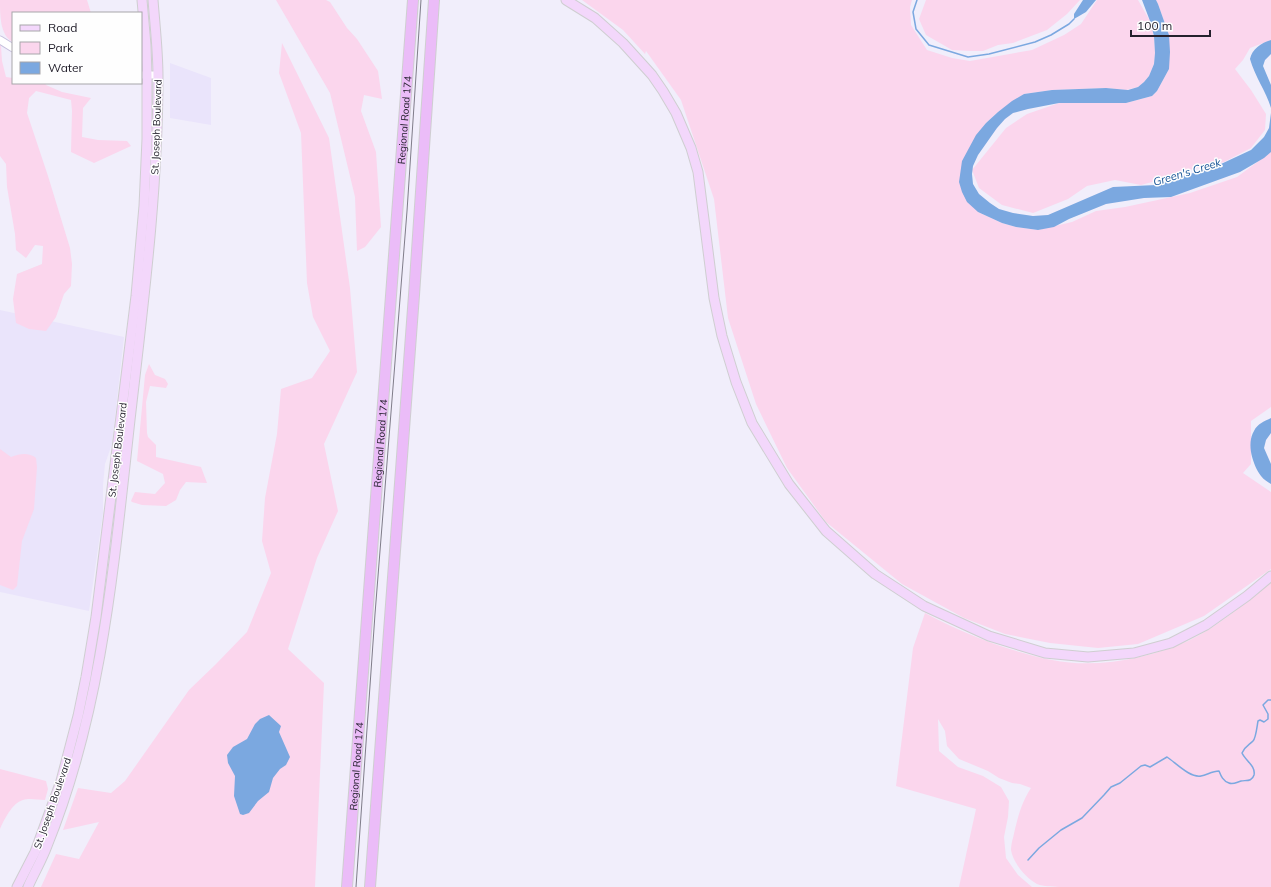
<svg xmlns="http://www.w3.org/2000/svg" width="1271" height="887" viewBox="0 0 1271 887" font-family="Mulish,sans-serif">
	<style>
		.built { fill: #eae4fb }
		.green { fill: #fbd6ed }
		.water { fill: #7ba8e0 }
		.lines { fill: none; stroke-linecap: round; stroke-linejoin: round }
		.stream { stroke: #7ba8e0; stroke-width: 1.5 }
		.minor-casing { stroke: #c6bfdd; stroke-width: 9 }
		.major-casing { stroke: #cfced1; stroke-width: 11 }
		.highway-casing { stroke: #cfced1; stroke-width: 12 }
		.minor { stroke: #fff; stroke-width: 7 }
		.major { stroke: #f3d7fb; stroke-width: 9 }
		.highway { stroke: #ebbcf8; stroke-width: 10 }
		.tram { stroke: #7f7c89; stroke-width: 1 }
		.labels { text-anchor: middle; stroke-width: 3; stroke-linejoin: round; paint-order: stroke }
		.street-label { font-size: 10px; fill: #24212d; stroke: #fefefe }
		.water-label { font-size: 11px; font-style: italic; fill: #165397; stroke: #fefefe }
	</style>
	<rect width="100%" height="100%" fill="#f1eefb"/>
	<g class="built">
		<polygon points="170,63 211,78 211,125 170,118"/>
		<polygon points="0,310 124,337 112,444 105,464 103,485 103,513 89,611 0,592"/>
	</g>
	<g class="green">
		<path d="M0 0H87L91 13H13V42C0 36 0 15 0 0Z"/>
		<polygon points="276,0 326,0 330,2 347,28 357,39 378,71 382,99 364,95 361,111 376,152 381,227 365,247 357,251 355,197 330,93"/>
		<polygon points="582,0 912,0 910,7 911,25 927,50 952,58 970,61 1032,50 1064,35 1081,24 1097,0 1138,0 1150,21 1154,36 1155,53 1154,64 1149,76 1144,82 1138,87 1126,90 1106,88 1052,90 1024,94 998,112 986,123 962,161 978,212 1002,223 1016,227 1038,230 1072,222 1096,211 1125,207 1190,193 1237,177 1271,152 1271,407 1251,421 1251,464 1243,473 1271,492 1271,569 1204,616 1138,644 1098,648 1050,643 1005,634 964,618 902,584 826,522 787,468 756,404 728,318 714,199 681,100 646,51 645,54 623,30"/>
		<polygon points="926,0 1080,0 1067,14 1047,30 1013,43 998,45 983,51 971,51 952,50 926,35 919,19"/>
		<polygon points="1156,0 1271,0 1271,40 1250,48 1243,60 1235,69 1251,90 1266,114 1265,130 1251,148 1224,162 1193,169 1167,178 1141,185 1115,180 1087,186 1068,199 1033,213 1002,205 979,188 972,170 1006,128 1027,114 1059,103 1126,103 1152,96 1157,91 1169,69 1169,35 1158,4"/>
		<polygon points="282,43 329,138 350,288 357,372 324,444 338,511 317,558 288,649 324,683 315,887 41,887 56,854 79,859 99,822 63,830 78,788 111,793 125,781 189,690 215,665 247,632 271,573 262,541 265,498 277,434 281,389 312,378 330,351 313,317 307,283 301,133 279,73"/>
		<polygon points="0,45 1,46 2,61 6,77 13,78 13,83 45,83 46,85 62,92 91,98 83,108 82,137 98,140 127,141 131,146 94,163 71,152 72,111 71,100 36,91 29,98 27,113 48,176 70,248 72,264 71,286 64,294 56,317 46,331 29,329 16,323 13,299 17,274 42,264 43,246 35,245 26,258 16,250 15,234 7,187 6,164 0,156"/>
		<polygon points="149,364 155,375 165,379 168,384 166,388 150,386 146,402 147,433 148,437 156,445 156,457 201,467 207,483 186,482 180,490 176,500 166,506 142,505 132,502 131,501 135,492 155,494 165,483 163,474 137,461 145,375"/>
		<path d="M0 449 11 457C20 454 28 452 36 458L37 467 34 509 22 541 17 586 13 590 0 585Z"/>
		<path d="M1271 581V887H1059C1052 886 1044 887 1037 884 1026 878 1013 863 1011 850 1011 846 1012 841 1013 838 1017 820 1021 803 1031 788L1020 784 1012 783 999 778 988 771 959 759 947 746 945 731 938 719 939 751 958 767 983 776 1001 787 1009 801 1008 817 1004 837 1006 858 1018 875 1032 887H959L976 809 896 786 913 648 925 613C964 634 1008 651 1052 660 1096 669 1147 659 1188 641 1219 626 1245 603 1271 581Z"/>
		<path d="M0 769 46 781 48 789 45 800C38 800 29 798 23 800 12 803 4 820 0 829Z"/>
	</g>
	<g class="water">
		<polygon points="1083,0 1096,0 1086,12 1074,19 1074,14"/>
		<polygon points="1142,0 1156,0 1158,4 1169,35 1170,52 1169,69 1157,91 1152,96 1126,103 1059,103 1028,109 1013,113 1005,119 997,128 978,155 973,166 972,174 973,184 979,194 990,203 999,209 1013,213 1033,216 1048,215 1113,187 1156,185 1221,164 1251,150 1264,137 1269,128 1271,113 1271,152 1264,158 1240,172 1171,197 1144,198 1106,204 1069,219 1054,227 1038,230 1016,227 1002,223 978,212 967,202 962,192 959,182 962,161 976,135 986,123 998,112 1012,101 1024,94 1052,90 1106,88 1128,90 1138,87 1144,82 1149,76 1154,64 1155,53 1154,36 1150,21"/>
		<path d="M1271 40V54L1265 60 1263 66 1271 85V108C1266 91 1255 77 1250 59 1252 49 1261 43 1271 40Z"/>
		<path d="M1271 418V433L1266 440 1264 448 1271 464V484C1268 482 1264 480 1261 476 1253 465 1246 444 1254 431 1257 424 1265 421 1271 418Z"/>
		<polygon points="269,715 281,726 279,732 290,757 286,765 280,769 273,778 269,792 258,801 249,813 243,815 240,814 234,796 235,776 228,763 227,755 233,747 247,739 255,724 260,719"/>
	</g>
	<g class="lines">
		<g class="stream">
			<polyline points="917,0 913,12 916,29 929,45 968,57 989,54 1035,42 1051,35 1069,24 1074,19"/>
			<path d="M1028 860 1039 848 1061 830 1082 818 1104 795 1111 787 1120 783 1141 766 1145 765 1150 767 1167 757C1176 763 1190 778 1201 776 1207 775 1212 771 1219 771 1221 776 1223 781 1229 783 1233 785 1237 782 1241 781 1246 780 1252 782 1254 775 1256 766 1245 760 1242 753 1245 746 1249 745 1253 741 1256 738 1257 726 1258 721L1260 720 1264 722 1268 719V714L1263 705 1268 700H1271"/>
		</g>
		<g class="minor-casing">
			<g id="minor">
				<polyline points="0,40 13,48"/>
				<polyline points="141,75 158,75"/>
			</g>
		</g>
		<g class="major-casing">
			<g id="major">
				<polyline points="566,0 595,18 623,43 652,75 663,91 676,113 691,148 698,172 714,298 722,336 736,382 752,423 789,484 826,531 875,574 924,606 989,636 1045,653 1088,657 1134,653 1171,643 1206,625 1247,596 1271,576"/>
				<polyline points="17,887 35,852 61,781 78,716 86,677 96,617 136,296 144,206 147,139 147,75 146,45 142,0"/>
				<path d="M28 887C34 873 42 860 47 846 102 711 114 564 130 420 143 306 158 192 158 77 158 51 155 26 153 0"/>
			</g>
		</g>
		<g class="highway-casing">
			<g id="highway">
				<path id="s1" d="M347 887 413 0"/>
				<polyline points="370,887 414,295 434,0"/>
			</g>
		</g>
		<use href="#minor" class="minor"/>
		<use href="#major" class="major"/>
		<use href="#highway" class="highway"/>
		<polyline class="tram" points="356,887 375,614 407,211 421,0"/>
	</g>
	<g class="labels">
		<g class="street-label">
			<text dy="4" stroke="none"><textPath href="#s1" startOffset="769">Regional Road 174</textPath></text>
			<text transform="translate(156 127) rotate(-88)" y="4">St. Joseph Boulevard</text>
			<text dy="4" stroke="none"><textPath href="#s1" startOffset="445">Regional Road 174</textPath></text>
			<text transform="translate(117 450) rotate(-83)" y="4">St. Joseph Boulevard</text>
			<text dy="4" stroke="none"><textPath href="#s1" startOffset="121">Regional Road 174</textPath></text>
			<text transform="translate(52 803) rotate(-71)" y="4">St. Joseph Boulevard</text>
		</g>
		<g class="water-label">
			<text transform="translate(1187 172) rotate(-17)" y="4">Green's Creek</text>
		</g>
	</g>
	<rect x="12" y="12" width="130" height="72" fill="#fefefe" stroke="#a7a6aa"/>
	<rect x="20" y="25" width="20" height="6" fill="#f3d7fb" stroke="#a7a6aa"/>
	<text x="48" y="32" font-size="12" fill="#24212d">Road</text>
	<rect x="20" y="42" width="20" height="12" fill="#fbd6ed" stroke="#a7a6aa"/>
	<text x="48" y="52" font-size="12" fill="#24212d">Park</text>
	<rect x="20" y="62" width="20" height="12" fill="#7ba8e0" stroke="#a7a6aa"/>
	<text x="48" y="72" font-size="12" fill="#24212d">Water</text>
	<path d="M1131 30v6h79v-6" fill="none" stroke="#24212d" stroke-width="2"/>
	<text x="1137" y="30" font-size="12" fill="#24212d" stroke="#fefefe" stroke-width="3" paint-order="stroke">100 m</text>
</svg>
